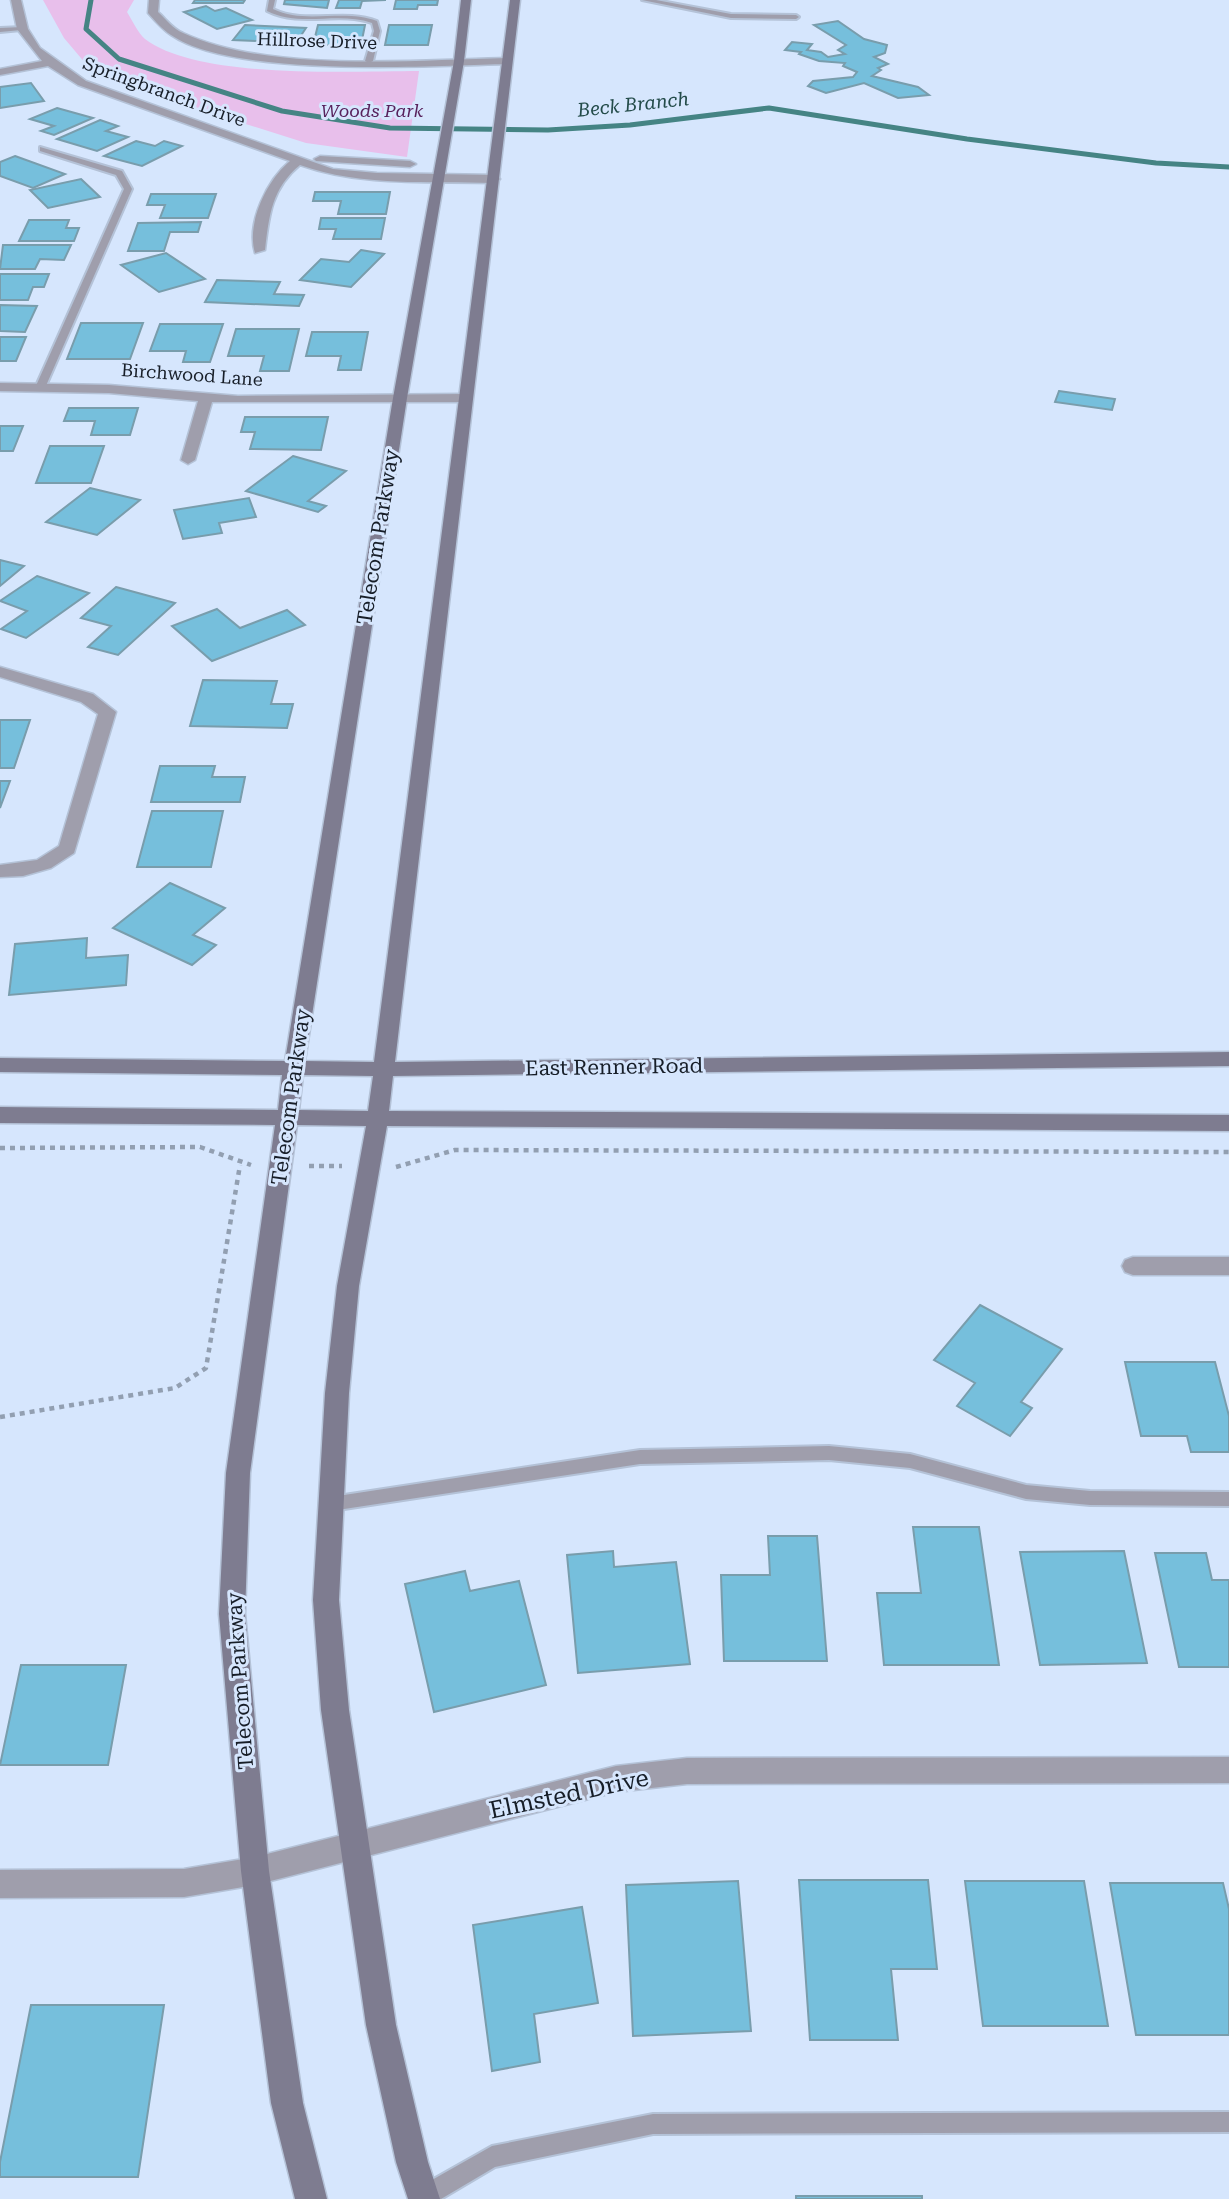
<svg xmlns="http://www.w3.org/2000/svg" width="1229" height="2199" viewBox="0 0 1229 2199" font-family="'Roboto Serif',serif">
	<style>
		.green { fill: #e8bfeb }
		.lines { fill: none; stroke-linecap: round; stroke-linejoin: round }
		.stream { stroke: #458484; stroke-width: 5 }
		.building { fill: #76bfdc; stroke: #799dac; stroke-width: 2 }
		.lane-casing { stroke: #b4c2d7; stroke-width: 4 }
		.street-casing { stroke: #b4c2d7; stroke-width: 3 }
		.secondary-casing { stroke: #b4c2d7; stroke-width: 3 }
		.path { stroke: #929fb1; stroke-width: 4.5; stroke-dasharray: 5 5; stroke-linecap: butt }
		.lane { fill: #9f9eac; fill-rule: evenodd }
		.street { fill: #9f9eac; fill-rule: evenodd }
		.secondary { fill: #7e7c90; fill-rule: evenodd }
		.labels { text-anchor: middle; stroke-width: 6; stroke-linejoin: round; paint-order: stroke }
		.far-street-label { font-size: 18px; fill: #171e28; stroke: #d6e6fd }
		.far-park-label { font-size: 18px; font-style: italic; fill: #58225d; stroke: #d6e6fd }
		.far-water-label { font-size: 19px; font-style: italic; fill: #234b49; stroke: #d6e6fd }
		.street-label { font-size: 21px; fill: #171e28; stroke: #d6e6fd }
		.near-street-label { font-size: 24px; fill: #171e28; stroke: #d6e6fd }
	</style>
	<rect width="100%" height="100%" fill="#d6e6fd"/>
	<path class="green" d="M43 0H134L127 12C132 20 138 33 145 39 199 80 351 71 419 71L407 157 306 143 97 77 64 38Z"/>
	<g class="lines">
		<polyline class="stream" points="91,0 86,29 119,59 282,111 390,128 548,130 630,125 769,108 967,139 1156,163 1229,167"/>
	</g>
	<g class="building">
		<polygon points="195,0 245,0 243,3 193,3"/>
		<polygon points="285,0 329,0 327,8 284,4"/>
		<polygon points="339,0 386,0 362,1 360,8 336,8"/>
		<polygon points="396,0 438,0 437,5 418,5 417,9 394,9"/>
		<polygon points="206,6 215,11 226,8 252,20 217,29 184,12"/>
		<polygon points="838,21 864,39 887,45 885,53 874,57 888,64 878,68 881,70 872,76 918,87 929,95 898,98 864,83 826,93 808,86 813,81 853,77 857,72 843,66 845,63 819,61 799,54 801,52 785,50 792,42 812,44 807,50 821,52 828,57 845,54 838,50 846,45 814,25"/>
		<polygon points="245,25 306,28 296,43 233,40"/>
		<polygon points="318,25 365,25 361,45 313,45"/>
		<polygon points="389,25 432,25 428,45 385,45"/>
		<polygon points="31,83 44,101 0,108 0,87"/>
		<polygon points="57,108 93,118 54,135 41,131 54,126 30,119"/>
		<polygon points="100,120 118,126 106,131 128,137 97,151 57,139"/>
		<polygon points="136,141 155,146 164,141 182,146 142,166 104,156"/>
		<polygon points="15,156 65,174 33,188 0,176 0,162"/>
		<polygon points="81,179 100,197 48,208 30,190"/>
		<polygon points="315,192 390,192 386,214 338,214 341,201 313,201"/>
		<polygon points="151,194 216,194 208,218 160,218 165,205 147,205"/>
		<polygon points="321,218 385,218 381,239 333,239 336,229 319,229"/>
		<polygon points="29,220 69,220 66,228 79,228 74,241 19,241"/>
		<polygon points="201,222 198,232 170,232 164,251 128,251 138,223"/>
		<polygon points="3,245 71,245 64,260 40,259 35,269 0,269"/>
		<polygon points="361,250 384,254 351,287 300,280 321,259 349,262"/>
		<polygon points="166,253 205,279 159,292 121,265"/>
		<polygon points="0,274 49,274 44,287 33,287 28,300 0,300"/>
		<polygon points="217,280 280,282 274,294 304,295 299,306 205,302"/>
		<polygon points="0,305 37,306 25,332 0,331"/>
		<polygon points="81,323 143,323 130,359 67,359"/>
		<polygon points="160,324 223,324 210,362 183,362 186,351 150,351"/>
		<polygon points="236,329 299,329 289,371 260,371 264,356 228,356"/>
		<polygon points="312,332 368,332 361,370 338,370 341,356 306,356"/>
		<polygon points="0,337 26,337 16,361 0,361"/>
		<polygon points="1059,391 1115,399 1112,410 1055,402"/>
		<polygon points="69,408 138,408 130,435 91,435 95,421 64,421"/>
		<polygon points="245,417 328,417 321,450 250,449 255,432 241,432"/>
		<polygon points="0,426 23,426 13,451 0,451"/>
		<polygon points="50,446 104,446 91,483 36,483"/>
		<polygon points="293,456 346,471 308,501 326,506 318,512 246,491"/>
		<polygon points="90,488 140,500 97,535 46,522"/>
		<polygon points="249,498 256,517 219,523 222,533 183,539 174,510"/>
		<polygon points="0,560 24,566 0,586"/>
		<polygon points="37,576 89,593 26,638 1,629 27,611 0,601"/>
		<polygon points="116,587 175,603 118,655 88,647 111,626 81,618"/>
		<polygon points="217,609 240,628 287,610 305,625 212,661 172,626"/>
		<polygon points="203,680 277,681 271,704 293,704 287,728 190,726"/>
		<polygon points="0,720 30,720 14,768 0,768"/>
		<polygon points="160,766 215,766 212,777 245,777 240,802 151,802"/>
		<polygon points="0,781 10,781 0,808"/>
		<polygon points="152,811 223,811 211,867 137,867"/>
		<polygon points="170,883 225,908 193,935 216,945 192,965 113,928"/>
		<polygon points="87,938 86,958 128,955 126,985 9,995 15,944"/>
		<polygon points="980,1305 1062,1349 1021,1402 1032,1408 1010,1436 957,1406 975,1383 934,1360"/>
		<polygon points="1125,1362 1215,1362 1229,1416 1229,1452 1191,1452 1187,1436 1141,1436"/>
		<polygon points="913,1527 979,1527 999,1665 884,1665 877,1593 921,1593"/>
		<polygon points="768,1536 817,1536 827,1661 724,1661 721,1575 770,1575"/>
		<polygon points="613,1551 614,1567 676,1562 690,1664 578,1673 567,1555"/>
		<polygon points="1124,1551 1147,1663 1040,1665 1020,1552"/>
		<polygon points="1155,1553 1206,1553 1212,1580 1229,1580 1229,1667 1179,1667"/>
		<polygon points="465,1571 470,1591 519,1581 546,1685 434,1712 405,1584"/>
		<polygon points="21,1665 126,1665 108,1765 0,1765"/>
		<polygon points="799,1880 928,1880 937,1969 891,1969 898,2040 810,2040"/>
		<polygon points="738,1881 751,2031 633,2036 626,1885"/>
		<polygon points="965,1881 1084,1881 1108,2026 983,2026"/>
		<polygon points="1110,1883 1223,1883 1229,1909 1229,2035 1136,2035"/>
		<polygon points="582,1907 598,2003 534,2014 540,2062 492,2071 473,1925"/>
		<polygon points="31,2005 164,2005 138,2177 0,2177 0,2162"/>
		<rect x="796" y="2196" width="126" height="3"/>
	</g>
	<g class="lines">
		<g class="lane-casing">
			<g id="lane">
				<path d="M269 0H275L273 9C306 25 343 8 377 21L380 31 373 61 369 63 365 61 374 31 372 23C337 11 301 28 267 11Z"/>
				<polygon points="642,0 656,0 731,14 796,15 799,17 796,19 731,18"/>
				<polygon points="23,27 21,30 0,32 0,28"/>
				<polygon points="40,147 122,171 132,189 45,388 40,391 35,388 124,189 116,175 40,151"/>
				<polygon points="829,1446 910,1454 1026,1485 1090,1491 1229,1492 1229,1506 1090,1505 1026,1499 910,1468 829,1460 640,1464 331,1511 325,1509 323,1504 325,1499 331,1497 640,1450"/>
				<polygon points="1229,2112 1229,2132 653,2134 495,2167 441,2199 414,2199 413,2197 416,2189 492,2146 653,2114"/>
			</g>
		</g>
		<g class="street-casing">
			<g id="street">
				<path d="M11 0H21L28 29 40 48 86 81 333 169 377 173 494 175 500 179 494 183C429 181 362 187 300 165 272 188 269 215 265 250L255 253C246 223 267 180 290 161L78 85 48 66 0 75V69L42 61 17 29Z"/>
				<path d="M149 0H159L158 12C166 19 173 29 183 33 270 73 412 60 507 58L512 61 507 64C429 66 234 78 171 35 163 30 155 21 148 13Z"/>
				<polygon points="320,156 410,161 416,164 410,167 316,161 314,159"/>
				<polygon points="0,383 109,385 238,396 465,394 472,398 465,402 212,402 195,460 188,464 181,460 198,401 109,393 0,391"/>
				<polygon points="0,667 93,694 116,712 74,853 51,868 23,876 0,877 0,865 37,860 59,846 98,714 81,702 0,677"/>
				<polygon points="1133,1257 1229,1257 1229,1275 1133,1275 1125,1272 1122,1266 1125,1260"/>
				<polygon points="1229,1757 1229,1783 687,1784 616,1792 255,1885 184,1897 0,1898 0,1870 184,1869 255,1857 616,1766 687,1758"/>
			</g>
		</g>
		<g class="secondary-casing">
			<path id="secondary" d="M461 0H471L464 61 407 398 305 1061 374 1062 510 0H520L395 1062 1229 1052V1066L393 1076 389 1111 1229 1115V1131L387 1126 359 1286 349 1393 339 1600 349 1710 396 2025 428 2162 440 2199H408L396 2162 366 2025 321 1710 313 1600 325 1393 337 1286 366 1126 297 1125 250 1473 245 1614 269 1871 303 2103 327 2199H295L271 2103 241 1871 219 1614 226 1473 275 1125 0 1123V1107L278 1110 282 1075 0 1072V1058L285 1061 393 398 454 61ZM303 1075 373 1076 368 1111 299 1110Z"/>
		</g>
		<g class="path">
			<polyline points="0,1148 200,1147 251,1165"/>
			<polyline points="309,1166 342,1166"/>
			<polyline points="396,1167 455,1150 1229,1152"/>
			<polyline points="0,1417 175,1388 206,1368 240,1165"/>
		</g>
		<use href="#lane" class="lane"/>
		<use href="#street" class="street"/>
		<use href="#secondary" class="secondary"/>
	</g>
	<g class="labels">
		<g class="far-street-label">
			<text transform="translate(317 41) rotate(2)" y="6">Hillrose Drive</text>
			<text transform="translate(164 92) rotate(20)" y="6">Springbranch Drive</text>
			<text transform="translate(192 375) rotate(4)" y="6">Birchwood Lane</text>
		</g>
		<g class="far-park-label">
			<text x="372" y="117">Woods Park</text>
		</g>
		<g class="far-water-label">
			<text transform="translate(633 104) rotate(-6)" y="7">Beck Branch</text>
		</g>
		<g class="street-label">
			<text transform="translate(378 537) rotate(-81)" y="7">Telecom Parkway</text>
			<text transform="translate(614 1067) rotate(-1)" y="7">East Renner Road</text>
			<text transform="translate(291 1097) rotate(-82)" y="7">Telecom Parkway</text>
			<text transform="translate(240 1681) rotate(-94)" y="7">Telecom Parkway</text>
		</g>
		<g class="near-street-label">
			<text transform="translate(569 1794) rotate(-12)" y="8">Elmsted Drive</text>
		</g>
	</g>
</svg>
